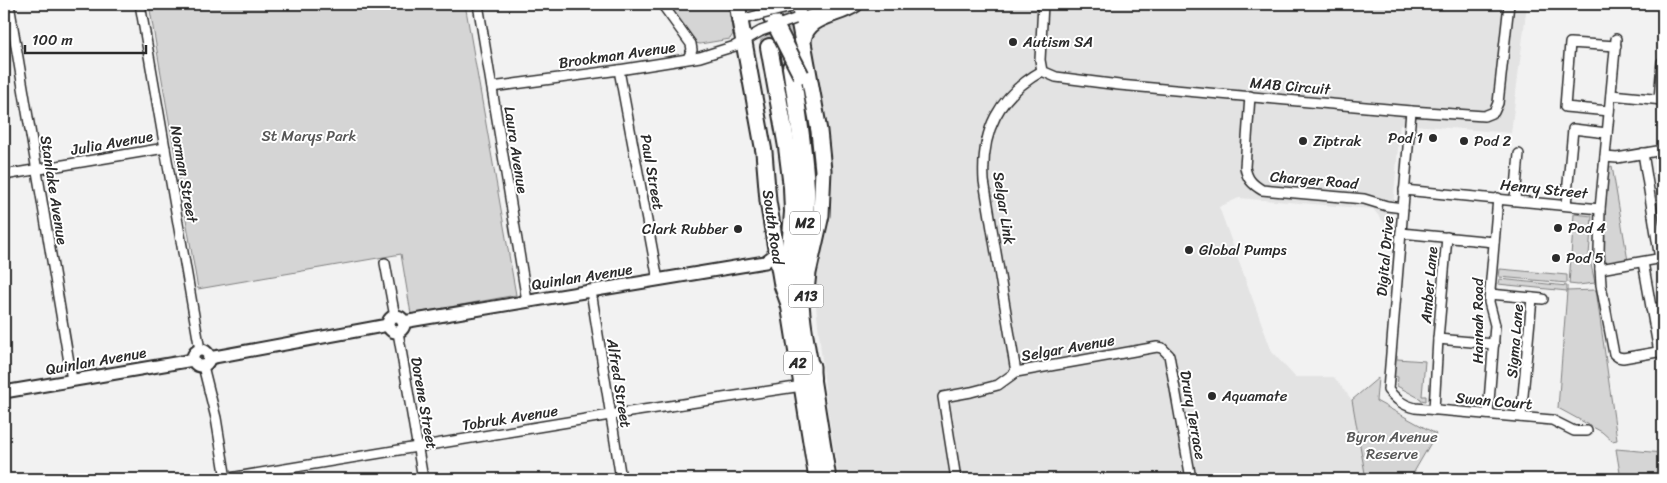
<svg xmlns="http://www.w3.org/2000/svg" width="1667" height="483" viewBox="0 0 1667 483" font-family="Sriracha,sans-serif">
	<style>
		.built { fill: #e3e3e3 }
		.green { fill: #d5d5d5; stroke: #808080 }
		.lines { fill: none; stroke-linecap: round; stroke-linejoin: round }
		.motorway-tunnel { stroke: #cacaca; stroke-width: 16; stroke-dasharray: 16 8; stroke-linecap: butt }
		.minor-casing { stroke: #2b2b2b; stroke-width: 12 }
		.tertiary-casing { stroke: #2b2b2b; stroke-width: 15 }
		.trunk-casing { stroke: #2b2b2b; stroke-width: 19 }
		.motorway-casing { stroke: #2b2b2b; stroke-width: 20 }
		.minor { stroke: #fff; stroke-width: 9 }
		.tertiary { stroke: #fff; stroke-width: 11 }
		.trunk { stroke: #fff; stroke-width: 15 }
		.motorway { stroke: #fff; stroke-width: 16 }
		.minor-bridge-casing { stroke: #2b2b2b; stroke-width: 12; stroke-linecap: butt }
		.trunk-bridge-casing { stroke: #2b2b2b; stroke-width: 19; stroke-linecap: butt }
		.minor-bridge { stroke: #fff; stroke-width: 9 }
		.trunk-bridge { stroke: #fff; stroke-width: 15 }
		.poi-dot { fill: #2b2b2b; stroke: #fff; stroke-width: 2 }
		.labels { text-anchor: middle; stroke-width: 4; stroke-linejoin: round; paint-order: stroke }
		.shield { fill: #fff; stroke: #6b6b6b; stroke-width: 1 }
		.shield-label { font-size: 14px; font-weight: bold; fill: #2b2b2b }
		.poi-label { font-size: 15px; fill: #2b2b2b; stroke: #fff; text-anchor: start }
		.street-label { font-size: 15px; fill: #2b2b2b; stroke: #fff }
		.park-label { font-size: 15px; fill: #565656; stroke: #fff }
	</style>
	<rect width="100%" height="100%" fill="#f2f2f2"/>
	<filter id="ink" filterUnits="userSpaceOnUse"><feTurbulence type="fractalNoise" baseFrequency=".02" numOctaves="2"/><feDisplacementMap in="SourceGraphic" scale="10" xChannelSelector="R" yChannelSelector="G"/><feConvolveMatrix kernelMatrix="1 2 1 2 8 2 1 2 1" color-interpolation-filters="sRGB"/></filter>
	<g filter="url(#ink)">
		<polygon class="built" points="805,4 1527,4 1511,133 1400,124 1391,231 1373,209 1239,198 1219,207 1272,352 1295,377 1334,377 1352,400 1366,479 839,479 827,406 813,279 830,205 831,153"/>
		<g class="green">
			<polygon points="149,4 465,4 516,295 411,314 401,254 198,289"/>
			<polygon points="667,4 728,4 733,34 730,39 700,44 696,43"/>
			<path d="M1612 166 1628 261C1618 263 1608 267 1600 260L1608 168Z"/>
			<polygon points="1574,214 1592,216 1589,255 1595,283 1578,285 1569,284"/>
			<polygon points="1500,269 1567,275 1567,283 1499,277"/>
			<polygon points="1499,279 1567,286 1567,291 1596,290 1617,440 1612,441 1602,432 1558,408 1567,291 1498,284"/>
			<polygon points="1394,355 1397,356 1397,359 1425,361 1422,396 1426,396 1426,401 1421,400 1421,399 1397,386 1398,377 1392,376"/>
			<polygon points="1378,378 1376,401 1436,434 1414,472 1415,479 1366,479 1352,400"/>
			<polygon points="1616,449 1663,453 1663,479 1621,479"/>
		</g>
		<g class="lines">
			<g class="motorway-tunnel">
				<polyline points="762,4 769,47"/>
				<polyline points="779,4 786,41"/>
			</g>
			<g class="minor-casing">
				<g id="minor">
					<polyline points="9,4 72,380"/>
					<polyline points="140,4 200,350"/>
					<polyline points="478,4 527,301"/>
					<polyline points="662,4 691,44 692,50 688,58"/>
					<polyline points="1043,4 1040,60 1042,71 1056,77 1119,85 1411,111 1484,116 1494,112 1498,103 1509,4"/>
					<polyline points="795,19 825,11"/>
					<polyline points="740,20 759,15"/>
					<polyline points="1616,39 1600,209 1599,252 1601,285 1614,354 1618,357 1623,358 1663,351"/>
					<polyline points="619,70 658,280"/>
					<polyline points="492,87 619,70 700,57 735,46 761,31"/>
					<polyline points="1611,95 1663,100"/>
					<path d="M1250 96 1245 167C1247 179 1252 184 1262 190L1364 199 1387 206 1403 208"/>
					<polyline points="1659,100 1662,62"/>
					<path d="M1411 111 1388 390C1396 399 1402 405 1415 408L1552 420 1574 431H1587"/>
					<polyline points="1609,111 1565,107 1570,43 1616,46"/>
					<polyline points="1643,153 1660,259"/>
					<polyline points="1605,157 1617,158 1663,150"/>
					<polyline points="4,175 165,148"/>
					<polyline points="1404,190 1600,209"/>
					<polyline points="1515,199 1519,154"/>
					<polyline points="1566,205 1573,129 1607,133"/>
					<polyline points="1401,233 1494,242"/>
					<polyline points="1447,237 1438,339 1494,344"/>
					<polyline points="1643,262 1659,352"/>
					<polyline points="385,263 395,317"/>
					<polyline points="1600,269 1663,258"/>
					<polyline points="591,291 621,479"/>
					<polyline points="1490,294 1543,299"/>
					<polyline points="1651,309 1663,307"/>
					<polyline points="398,332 423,479"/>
					<polyline points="203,366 216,418 226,479"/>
					<path d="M1016 372 984 181C981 131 998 96 1042 71"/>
					<polyline points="1434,410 1438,339"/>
					<polyline points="1488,414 1495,325 1489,302 1498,198"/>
					<polyline points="1521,417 1532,298"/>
					<polyline points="224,479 610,415 802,386"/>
					<polyline points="956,479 943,397 971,392 998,385 1016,372 1157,347 1162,348 1169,355 1191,479"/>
				</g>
			</g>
			<g class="tertiary-casing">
				<g id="tertiary">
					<circle cx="396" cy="324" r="8"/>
					<polyline points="403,322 765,262 773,256 776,250"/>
					<circle cx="201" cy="358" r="8"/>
					<polyline points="209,358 388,325"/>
					<polyline points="4,392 193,360"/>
				</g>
			</g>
			<g class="trunk-casing">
				<g id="trunk">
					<polyline points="737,4 764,152 768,201 782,285 789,304 817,479"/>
					<polyline points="763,4 775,24"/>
					<polyline points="796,4 819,131 823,170 821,215 808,273 806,291"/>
					<path d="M803 40C807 15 838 16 855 4"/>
					<polyline points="812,366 812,378 828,479"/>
				</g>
			</g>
			<g class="motorway-casing">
				<g id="motorway">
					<polyline points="769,47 787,147 792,187 793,212 789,261 789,304"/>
					<path d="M791 67C797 107 804 147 806 188 807 219 800 249 800 280 799 313 806 345 812 378"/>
				</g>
			</g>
			<use href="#minor" class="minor"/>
			<use href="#tertiary" class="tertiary"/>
			<use href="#trunk" class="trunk"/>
			<use href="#motorway" class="motorway"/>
			<g class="minor-bridge-casing">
				<g id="minor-bridge">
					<polyline points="759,15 792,7"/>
					<polyline points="761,31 795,19"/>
				</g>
			</g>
			<g class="trunk-bridge-casing">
				<polyline id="trunk-bridge" points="775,24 801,75"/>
			</g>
			<use href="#minor-bridge" class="minor-bridge"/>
			<use href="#trunk-bridge" class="trunk-bridge"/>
		</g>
	</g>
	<g class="poi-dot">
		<circle cx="1013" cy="42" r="5"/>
		<circle cx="1433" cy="138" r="5"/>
		<circle cx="1303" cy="141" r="5"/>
		<circle cx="1464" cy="141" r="5"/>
		<circle cx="1558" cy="228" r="5"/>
		<circle cx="738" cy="229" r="5"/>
		<circle cx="1189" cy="250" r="5"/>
		<circle cx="1556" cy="258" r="5"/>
		<circle cx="1212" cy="396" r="5"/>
	</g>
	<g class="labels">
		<g class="shield">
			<rect x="790" y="211.5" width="30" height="23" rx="4"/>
			<rect x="788.5" y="284.5" width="35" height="23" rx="4"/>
			<rect x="784" y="351.5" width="28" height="23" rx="4"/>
		</g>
		<g class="shield-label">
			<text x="805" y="228">M2</text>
			<text x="806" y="301">A13</text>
			<text x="798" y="368">A2</text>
		</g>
		<g class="poi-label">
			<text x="1023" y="47">Autism SA</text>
			<text x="1423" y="143" text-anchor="end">Pod 1</text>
			<text x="1313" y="146">Ziptrak</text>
			<text x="1474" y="146">Pod 2</text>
			<text x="1568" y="233">Pod 4</text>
			<text x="728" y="234" text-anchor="end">Clark Rubber</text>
			<text x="1199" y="255">Global Pumps</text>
			<text x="1566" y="263">Pod 5</text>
			<text x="1222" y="401">Aquamate</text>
		</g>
		<g class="street-label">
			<text transform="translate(617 55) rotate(-8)" y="5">Brookman Avenue</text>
			<text transform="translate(1290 86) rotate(5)" y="5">MAB Circuit</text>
			<text transform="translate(112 143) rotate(-10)" y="5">Julia Avenue</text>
			<text transform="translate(516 150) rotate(81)" y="5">Laura Avenue</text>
			<text transform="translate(652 172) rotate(80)" y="5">Paul Street</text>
			<text transform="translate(184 174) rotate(80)" y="5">Norman Street</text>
			<text transform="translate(1314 180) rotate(5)" y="5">Charger Road</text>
			<text transform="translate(1544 189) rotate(6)" y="5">Henry Street</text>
			<text transform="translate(54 190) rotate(81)" y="5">Stanlake Avenue</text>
			<text transform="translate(1004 208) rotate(81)" y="5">Selgar Link</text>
			<text transform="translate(773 227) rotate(82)" y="5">South Road</text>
			<text transform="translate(1385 256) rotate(-85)" y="5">Digital Drive</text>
			<text transform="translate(582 277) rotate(-9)" y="5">Quinlan Avenue</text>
			<text transform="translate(1429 285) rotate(-85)" y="5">Amber Lane</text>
			<text transform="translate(1478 321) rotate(-90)" y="5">Hannah Road</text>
			<text transform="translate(1515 341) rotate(-85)" y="5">Sigma Lane</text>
			<text transform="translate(1068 348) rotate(-10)" y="5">Selgar Avenue</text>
			<text transform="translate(96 361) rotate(-10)" y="5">Quinlan Avenue</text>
			<text transform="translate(619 383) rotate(81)" y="5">Alfred Street</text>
			<text transform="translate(1494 401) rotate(5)" y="5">Swan Court</text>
			<text transform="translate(424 403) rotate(80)" y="5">Dorene Street</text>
			<text transform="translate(1193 415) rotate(80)" y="5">Drury Terrace</text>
			<text transform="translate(510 418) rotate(-9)" y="5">Tobruk Avenue</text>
		</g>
		<g class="park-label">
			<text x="309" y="141">St Marys Park</text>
			<text x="1392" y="442">Byron Avenue<tspan x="1392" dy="17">Reserve</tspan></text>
		</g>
	</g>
	<rect width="1667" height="483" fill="none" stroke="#fff" stroke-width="20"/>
	<rect x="10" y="10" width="1647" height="463" fill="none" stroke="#2b2b2b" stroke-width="2" filter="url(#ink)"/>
	<path d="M25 45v8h121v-8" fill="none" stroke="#2b2b2b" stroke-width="2.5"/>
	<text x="32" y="45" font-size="15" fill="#2b2b2b" stroke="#ffffff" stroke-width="4" paint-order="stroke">100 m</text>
</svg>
